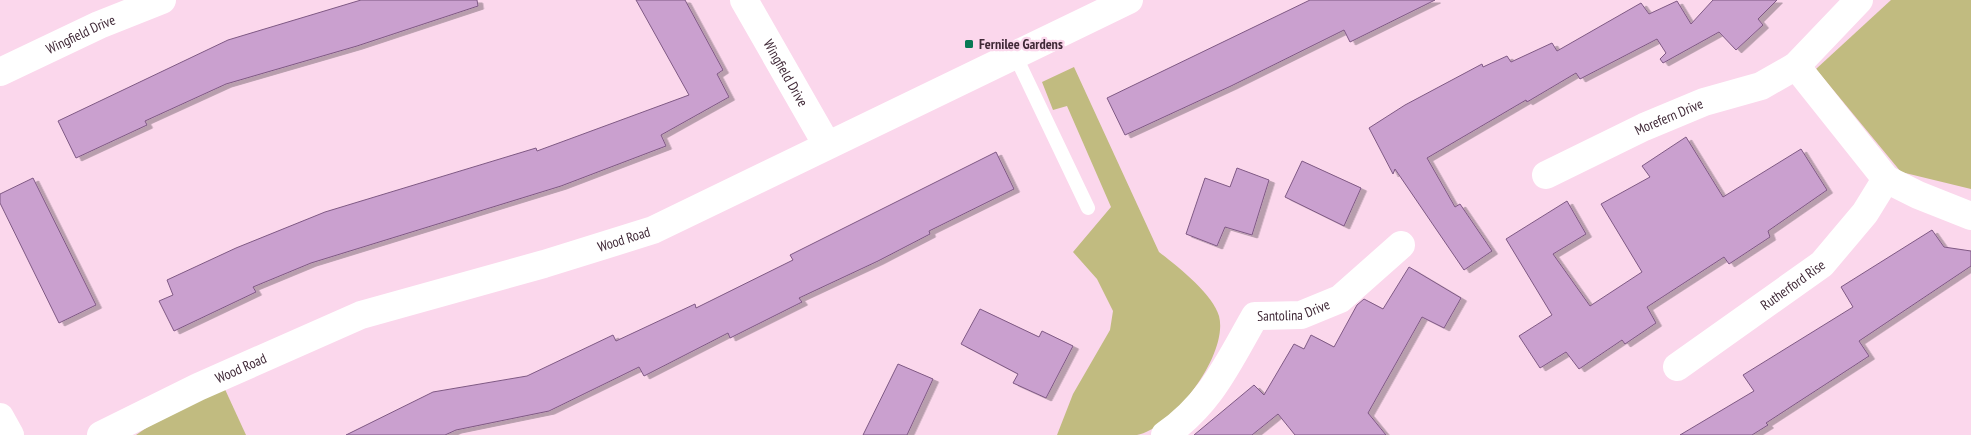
<svg xmlns="http://www.w3.org/2000/svg" width="1971" height="435" viewBox="0 0 1971 435" font-family="'PT Sans Narrow',sans-serif">
	<style>
		.green { fill: #c1bb80 }
		.building { fill: #caa0cf; stroke: #7f5984; filter: url(#shadow) }
		.lines { fill: none; stroke-linecap: round; stroke-linejoin: round }
		.lane { stroke: #fff; stroke-width: 14 }
		.street { stroke: #fff; stroke-width: 28 }
		.secondary { stroke: #fff; stroke-width: 28 }
		.poi-dot { fill: #087954; stroke: #fbd7ec; stroke-width: 2 }
		.labels { text-anchor: middle; stroke-width: 4.5; stroke-linejoin: round; paint-order: stroke }
		.street-label { font-size: 14px; fill: #402937; stroke: #fbd7ec }
		.poi-label { font-size: 14px; font-weight: bold; fill: #402937; stroke: #fbd7ec; text-anchor: start }
	</style>
	<defs>
		<filter id="shadow"><feDropShadow dx="5.5" dy="3" stdDeviation="0" flood-color="#0004"/></filter>
	</defs>
	<rect width="100%" height="100%" fill="#fbd7ec"/>
	<g class="green">
		<polygon points="1891,0 1971,0 1971,189 1901,172 1816,69"/>
		<path d="M1074 67 1159 252C1177 266 1213 294 1219 316 1229 353 1174 428 1137 435 1130 435 1122 435 1114 435 1095 435 1076 435 1057 435L1073 394 1110 330 1113 311 1097 279 1073 252 1111 207 1067 106 1053 110 1042 82Z"/>
		<polygon points="223,385 246,435 136,435 159,419"/>
	</g>
	<g class="building">
		<polygon points="361,0 477,0 478,6 357,46 226,84 145,121 147,125 76,158 58,121 228,40"/>
		<polygon points="636,0 685,0 723,70 717,74 729,97 661,135 666,146 561,186 311,263 253,287 256,292 174,331 159,301 173,295 167,280 236,248 325,212 536,148 537,151 689,95"/>
		<polygon points="1310,0 1435,0 1350,42 1344,30 1231,86 1125,135 1107,98"/>
		<polygon points="1713,0 1777,0 1758,19 1763,25 1736,50 1719,32 1663,63 1660,59 1666,53 1657,39 1580,79 1576,73 1527,102 1526,100 1427,158 1455,207 1460,204 1492,251 1464,270 1395,169 1393,174 1369,128 1405,105 1482,64 1483,67 1507,56 1511,62 1552,43 1557,51 1641,3 1649,14 1677,1 1691,24"/>
		<polygon points="1686,137 1723,197 1801,149 1827,190 1768,231 1770,237 1729,264 1724,257 1647,307 1656,323 1625,344 1622,340 1579,369 1566,352 1540,368 1519,336 1552,315 1506,239 1567,201 1586,234 1553,254 1590,306 1642,272 1601,204 1650,177 1642,166"/>
		<polygon points="996,152 1014,189 929,231 930,234 878,261 799,298 802,302 730,338 728,333 644,376 639,367 549,411 456,430 445,435 346,435 433,392 527,376 613,335 616,341 695,304 696,308 793,260 790,255"/>
		<polygon points="1302,161 1361,188 1344,226 1285,197"/>
		<polygon points="1237,168 1269,180 1252,235 1225,227 1217,246 1186,234 1205,178 1230,187"/>
		<polygon points="33,178 96,305 59,323 0,203 0,194"/>
		<polygon points="1932,230 1944,247 1971,251 1971,266 1859,341 1869,356 1766,423 1768,425 1752,435 1680,435 1754,391 1743,375 1853,307 1841,287"/>
		<polygon points="1409,267 1461,298 1444,328 1422,317 1368,413 1386,435 1295,435 1278,414 1252,435 1194,435 1254,385 1264,395 1294,344 1304,349 1311,335 1334,347 1357,305 1364,299 1383,309"/>
		<polygon points="980,309 1039,337 1042,331 1073,346 1046,398 1013,383 1018,374 961,344"/>
		<polygon points="898,364 933,379 907,435 863,435"/>
	</g>
	<g class="lines">
		<polyline class="lane" points="1015,55 1088,208"/>
		<g class="street">
			<path id="s1" d="M744 0 827 145"/>
			<polyline points="1796,66 1886,179 1918,195 1971,216"/>
			<path id="s2" d="M0 72 99 25 162 0"/>
			<path id="s3" d="M1546 175 1644 127 1704 102 1761 86 1796 66 1859 0"/>
			<path id="s4" d="M1677 367 1822 264 1865 213 1886 179"/>
			<polyline points="0,417 10,435"/>
			<path id="s5" d="M1165 435C1211 403 1228 363 1255 316L1301 315 1340 299 1401 245"/>
		</g>
		<path class="secondary" id="s6" d="M101 435 198 387 361 315 544 264 653 230 1129 0"/>
	</g>
	<rect class="poi-dot" x="964" y="39" width="10" height="10" rx="2.5"/>
	<g class="labels">
		<g class="street-label">
			<text dy="5" stroke="none"><textPath href="#s2" startOffset="89">Wingfield Drive</textPath></text>
			<text dy="5" stroke="none"><textPath href="#s1" startOffset="84">Wingfield Drive</textPath></text>
			<text dy="5" stroke="none"><textPath href="#s3" startOffset="136">Morefern Drive</textPath></text>
			<text dy="5" stroke="none"><textPath href="#s6" startOffset="560">Wood Road</textPath></text>
			<text dy="5" stroke="none"><textPath href="#s4" startOffset="142">Rutherford Rise</textPath></text>
			<text dy="5" stroke="none"><textPath href="#s5" startOffset="190">Santolina Drive</textPath></text>
			<text dy="5" stroke="none"><textPath href="#s6" startOffset="155">Wood Road</textPath></text>
		</g>
		<g class="poi-label">
			<text x="979" y="49">Fernilee Gardens</text>
		</g>
	</g>
</svg>
